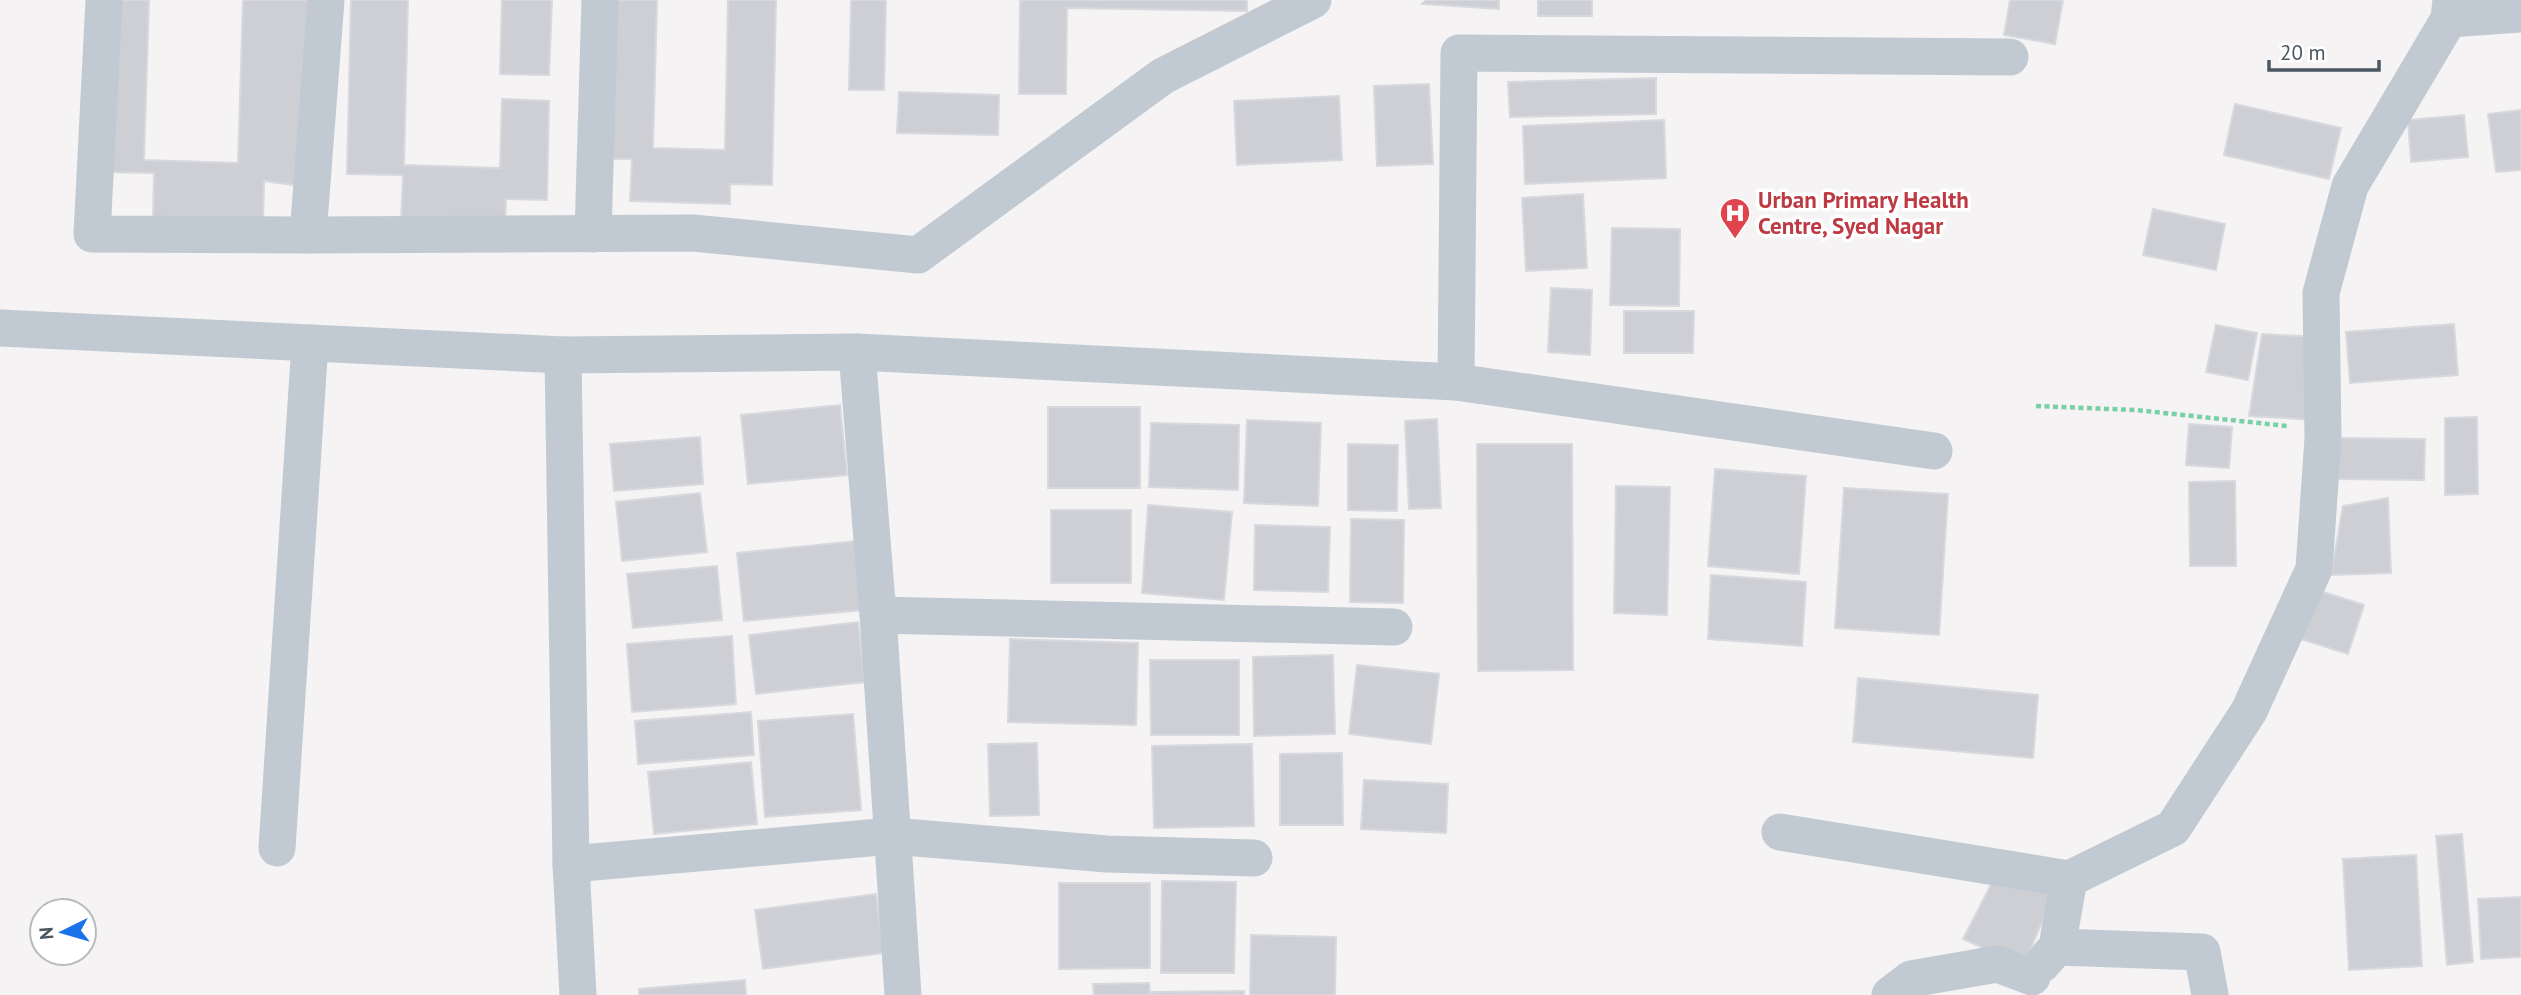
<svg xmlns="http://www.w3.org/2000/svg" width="2521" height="995" viewBox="0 0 2521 995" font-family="'PT Sans',sans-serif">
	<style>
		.building { fill: #cdcfd5; stroke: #d7d9de; stroke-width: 2 }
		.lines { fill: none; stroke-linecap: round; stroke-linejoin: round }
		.path { stroke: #7ad0a6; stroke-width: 4.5; stroke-dasharray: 5 3.5; stroke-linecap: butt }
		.minor { stroke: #c1cad2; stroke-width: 37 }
		.labels { text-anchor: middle; stroke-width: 7; stroke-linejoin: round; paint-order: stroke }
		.health-label { font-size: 23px; font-weight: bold; fill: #be3a42; stroke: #fff; text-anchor: start }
	</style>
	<rect width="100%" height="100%" fill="#f5f3f3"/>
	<g class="building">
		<polygon points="111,0 149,0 144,160 238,163 243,0 316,0 302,186 264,181 263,225 153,221 154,173 101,172"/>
		<polygon points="351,0 408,0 404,165 500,168 502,99 549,101 547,200 506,199 505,226 401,223 403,175 347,174"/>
		<polygon points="502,0 552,0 549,75 500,74"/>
		<polygon points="613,0 657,0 653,148 725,150 728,0 776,0 772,185 730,184 730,204 630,201 632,159 608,159"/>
		<polygon points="851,0 886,0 884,90 849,90"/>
		<polygon points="1020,0 1247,0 1247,11 1067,8 1066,94 1019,94"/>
		<polygon points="1426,0 1499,0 1499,9 1422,4"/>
		<rect x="1538" y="0" width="54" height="16"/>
		<polygon points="2010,0 2063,0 2055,44 2004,35"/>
		<polygon points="1656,78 1656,114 1510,117 1508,82"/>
		<polygon points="1429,84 1433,164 1377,166 1374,86"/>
		<polygon points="899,92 999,95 998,135 897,133"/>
		<polygon points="1339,96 1342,160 1237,165 1234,101"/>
		<polygon points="2235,104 2341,128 2329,179 2224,155"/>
		<polygon points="2521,110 2521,170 2496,172 2488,114"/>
		<polygon points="2464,115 2468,157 2411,162 2408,120"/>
		<polygon points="1664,120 1666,178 1525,184 1523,126"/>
		<polygon points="1583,194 1587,268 1526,271 1522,198"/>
		<polygon points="2153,209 2225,224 2216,270 2143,255"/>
		<polygon points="1612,228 1680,229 1679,306 1610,305"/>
		<polygon points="1551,288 1592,290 1590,355 1548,352"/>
		<polygon points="1624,311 1694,311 1693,353 1624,353"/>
		<polygon points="2454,324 2458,375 2350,383 2346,332"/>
		<polygon points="2216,325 2257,333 2248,380 2206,372"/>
		<polygon points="2262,334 2318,337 2317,420 2249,416"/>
		<polygon points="840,405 847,475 748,484 741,415"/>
		<rect x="1048" y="407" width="92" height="81"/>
		<polygon points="2477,417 2478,494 2445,495 2445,418"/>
		<polygon points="1437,419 1441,508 1409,509 1405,421"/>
		<polygon points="1247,420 1321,423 1318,506 1244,503"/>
		<polygon points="1151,423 1239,425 1238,490 1149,487"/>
		<polygon points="2189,424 2232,427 2229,468 2186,465"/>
		<polygon points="700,437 703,484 614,491 610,444"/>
		<polygon points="2337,438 2425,439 2424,480 2337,479"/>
		<polygon points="1348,444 1398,445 1397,511 1348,510"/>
		<polygon points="1477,444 1572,444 1573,670 1478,671"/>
		<polygon points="1715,469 1806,476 1799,574 1708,566"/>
		<polygon points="2235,481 2236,566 2190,566 2189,482"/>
		<polygon points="1616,486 1670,487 1667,615 1614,613"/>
		<polygon points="1844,488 1948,494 1939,635 1835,628"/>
		<polygon points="700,493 707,552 622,561 616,502"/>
		<polygon points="2388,498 2391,573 2331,575 2343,506"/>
		<polygon points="1148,505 1232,512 1224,600 1142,593"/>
		<rect x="1051" y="510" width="80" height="73"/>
		<polygon points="1351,519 1404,520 1403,603 1350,602"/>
		<polygon points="1255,525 1330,527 1328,592 1254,590"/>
		<polygon points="857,541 863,610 744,621 737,553"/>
		<polygon points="717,566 722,620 633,628 627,574"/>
		<polygon points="1711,575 1806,582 1802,646 1708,639"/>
		<polygon points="2314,589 2364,605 2348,654 2298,638"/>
		<polygon points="858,622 865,682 756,694 749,635"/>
		<polygon points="732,636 736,704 632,712 627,644"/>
		<polygon points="1010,639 1138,643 1136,725 1008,722"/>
		<polygon points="1333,655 1335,734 1254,736 1253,657"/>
		<polygon points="1150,660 1239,660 1239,735 1151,735"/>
		<polygon points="1357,665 1439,674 1431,744 1349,734"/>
		<polygon points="1858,678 2038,695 2033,758 1853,742"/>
		<polygon points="751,712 754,755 638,764 635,721"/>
		<polygon points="853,714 861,810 765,817 758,721"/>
		<polygon points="1037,743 1039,815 990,816 988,744"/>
		<polygon points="1252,744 1254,826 1154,828 1152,746"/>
		<polygon points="1342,753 1343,825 1280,825 1280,754"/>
		<polygon points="751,762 757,824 654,834 648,772"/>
		<polygon points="1364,780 1448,784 1446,833 1361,829"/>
		<polygon points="2462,834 2473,962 2447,965 2436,836"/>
		<polygon points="2416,855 2422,966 2349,970 2343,859"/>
		<polygon points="1995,877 2056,890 2023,966 1963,939"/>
		<polygon points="1162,881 1236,882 1234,973 1161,973"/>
		<polygon points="1059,883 1150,883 1150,968 1059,969"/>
		<polygon points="876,894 884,953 763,969 755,910"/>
		<polygon points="2521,897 2521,957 2481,959 2478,899"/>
		<polygon points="1251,935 1336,937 1335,995 1250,995"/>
		<polygon points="745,980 746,995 639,995 639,989"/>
		<polygon points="1149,983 1150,995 1094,995 1093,984"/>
		<polygon points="1244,991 1244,995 1152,995 1152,992"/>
	</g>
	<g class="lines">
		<polyline class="path" points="2036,406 2136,410 2287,426"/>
		<g class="minor">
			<polyline points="104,0 92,234 308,235"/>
			<polyline points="326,0 308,235 693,233 918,255 1163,76 1313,0"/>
			<polyline points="2449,19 2521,14"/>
			<polyline points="593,234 600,0"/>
			<polyline points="0,328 563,355 857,352 1456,382 1934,451"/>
			<polyline points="857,352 878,615 903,995"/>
			<polyline points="563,355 571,864 578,995"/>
			<polyline points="1456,382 1459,53 2010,57"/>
			<polyline points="878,615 1394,627"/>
			<polyline points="1780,832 2069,879 2173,828 2249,711 2314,569 2323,438 2321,293 2350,186 2449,19 2451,0"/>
			<polyline points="277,848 310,343"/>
			<polyline points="571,864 892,836 1107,854 1254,858"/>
			<polyline points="2057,947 2202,952 2210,995"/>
			<polyline points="2042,964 2057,947 2069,879"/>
			<polyline points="1890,995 1911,979 1997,964 2032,977"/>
		</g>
	</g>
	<defs>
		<g id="hospital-pin" transform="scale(1.575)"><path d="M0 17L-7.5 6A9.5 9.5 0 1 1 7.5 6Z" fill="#e0444e" stroke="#fff"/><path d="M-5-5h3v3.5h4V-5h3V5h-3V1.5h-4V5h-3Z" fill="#fff"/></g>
	</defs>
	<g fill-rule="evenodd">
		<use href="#hospital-pin" x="1735" y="213"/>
	</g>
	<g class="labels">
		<g class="health-label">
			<text x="1758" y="208">Urban Primary Health<tspan x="1758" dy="26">Centre, Syed Nagar</tspan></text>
		</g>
	</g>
	<g transform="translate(63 932) rotate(265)"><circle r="33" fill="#ffffff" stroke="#b7bbc0" stroke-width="2"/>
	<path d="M0-5L12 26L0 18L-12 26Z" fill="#1a73e8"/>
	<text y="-10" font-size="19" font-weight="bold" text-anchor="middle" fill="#4a5661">N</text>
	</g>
	<path d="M2269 60v10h110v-10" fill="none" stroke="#4a5661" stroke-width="3.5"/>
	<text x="2280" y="60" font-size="21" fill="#4a5661" stroke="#ffffff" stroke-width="5" paint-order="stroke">20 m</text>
</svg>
